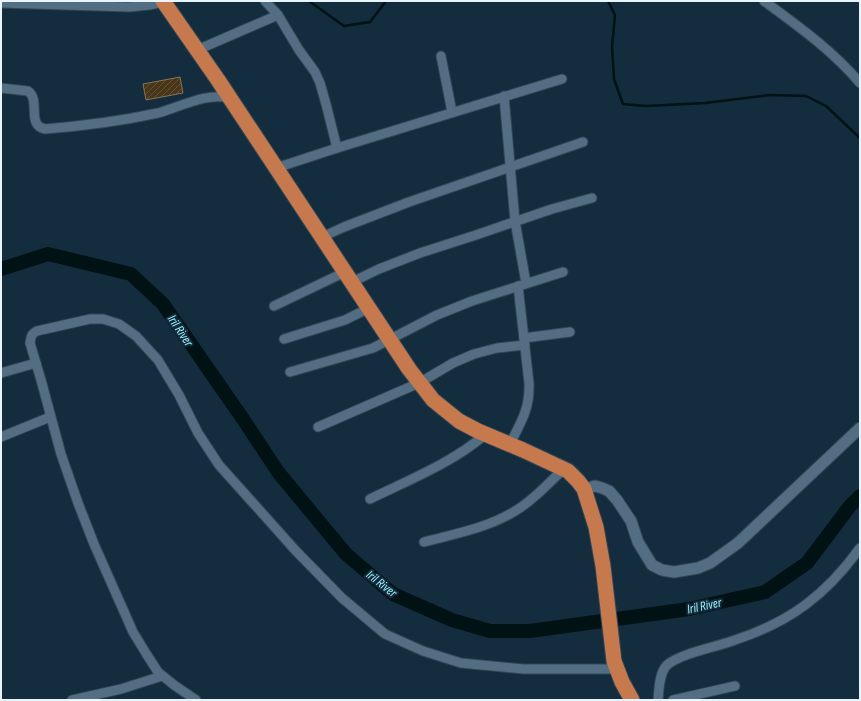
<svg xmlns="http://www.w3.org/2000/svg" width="861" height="701" viewBox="0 0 861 701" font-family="'Sofia Sans Condensed',sans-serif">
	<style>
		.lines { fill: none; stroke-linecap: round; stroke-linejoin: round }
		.stream { stroke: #001214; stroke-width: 2.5 }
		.river { stroke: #001214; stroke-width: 14 }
		.building { fill: url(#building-hatch); stroke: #887359 }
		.minor-casing { stroke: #334654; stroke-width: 11 }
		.tertiary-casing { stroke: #334654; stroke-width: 13 }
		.trunk-casing { stroke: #334654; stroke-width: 17 }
		.minor { stroke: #536e83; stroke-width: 9 }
		.tertiary { stroke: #536e83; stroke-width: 11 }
		.trunk { stroke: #c7794e; stroke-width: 15 }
		.labels { text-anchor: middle; stroke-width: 4; stroke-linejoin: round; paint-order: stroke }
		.water-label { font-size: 13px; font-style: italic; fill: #9df2fb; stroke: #132c3e }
	</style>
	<defs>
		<pattern id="building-hatch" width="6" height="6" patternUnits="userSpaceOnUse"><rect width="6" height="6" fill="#4a3518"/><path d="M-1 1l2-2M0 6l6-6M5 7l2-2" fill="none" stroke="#64533b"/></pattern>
	</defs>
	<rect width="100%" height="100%" fill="#132c3e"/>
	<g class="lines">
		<g class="stream">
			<polyline points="309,1 344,26 370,22 386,1"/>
			<polyline points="608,1 615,15 612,47 614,79 623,104 646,106 705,103 770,95 806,96 826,106 860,138"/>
		</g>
		<polyline class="river" points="1,269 48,254 131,274 163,304 243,419 278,472 346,554 393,594 452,620 490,631 530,631 689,609 765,592 807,563 850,506 860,496"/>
	</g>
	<polygon class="building" points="180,77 183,93 146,100 143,84"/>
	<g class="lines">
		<g class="minor-casing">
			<g id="minor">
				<polyline points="265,1 278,15 299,50 315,72 320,83 326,104 337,148"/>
				<path d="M764 1C798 26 832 50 860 83"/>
				<polyline points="1,3 129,7 149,5 164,2"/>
				<polyline points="197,50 278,15"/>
				<polyline points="441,56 452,112"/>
				<path d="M1 88 28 91C41 100 26 125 45 129 82 126 121 121 158 113 180 107 207 92 229 98"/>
				<polyline points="504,96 515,221 526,283"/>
				<polyline points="276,168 337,148 562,79"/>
				<polyline points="322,237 344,227 409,202 583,142"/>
				<polyline points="352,282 379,269 420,253 476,235 552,209 592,198"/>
				<polyline points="274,306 345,272"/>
				<polyline points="524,338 570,332"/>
				<polyline points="284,339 345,320 369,308"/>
				<polyline points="290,372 373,348 437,315 472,301 563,272"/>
				<polyline points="1,373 36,363"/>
				<polyline points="318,427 419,383 453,363 474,354 497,348 525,345"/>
				<polyline points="1,437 50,417"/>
				<path d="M510 444C521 422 530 409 529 383L518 286"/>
				<path d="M370 499C409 480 452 463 486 434"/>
				<path d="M424 542C454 534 488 528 515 511 533 501 548 483 564 469"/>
				<polyline points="72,700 121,689 162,676"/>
				<path d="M196 700 174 685 158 672 147 655 133 632 94 544 78 503 61 454 41 380 30 343C31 337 31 334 37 331L90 319H103L119 324 136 336 158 360 179 395 198 433 219 465 296 551 342 598 385 634 423 651 461 663 523 669H617"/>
				<path d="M658 700C659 690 659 673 667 665 681 653 717 647 735 640 790 622 826 595 860 548"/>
				<polyline points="673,700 735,686"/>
			</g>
		</g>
		<g class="tertiary-casing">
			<polyline id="tertiary" points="584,489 595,486 602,488 609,491 617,500 631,521 638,542 652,565 662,570 674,572 698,568 710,563 738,543 860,428"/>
		</g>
		<g class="trunk-casing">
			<polyline id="trunk" points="163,1 218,80 409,369 433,400 459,421 478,431 523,450 568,471 578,481 584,489 596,527 603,566 614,661 622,682 632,700"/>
		</g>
		<use href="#minor" class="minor"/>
		<use href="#tertiary" class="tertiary"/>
		<use href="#trunk" class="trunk"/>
	</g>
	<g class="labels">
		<g class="water-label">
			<text transform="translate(181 330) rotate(56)" y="5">Iril River</text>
			<text transform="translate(382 583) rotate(38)" y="5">Iril River</text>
			<text transform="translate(704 605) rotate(-12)" y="5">Iril River</text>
		</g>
	</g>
	<rect width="861" height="701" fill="none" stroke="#e9f5fe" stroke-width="4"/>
</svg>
